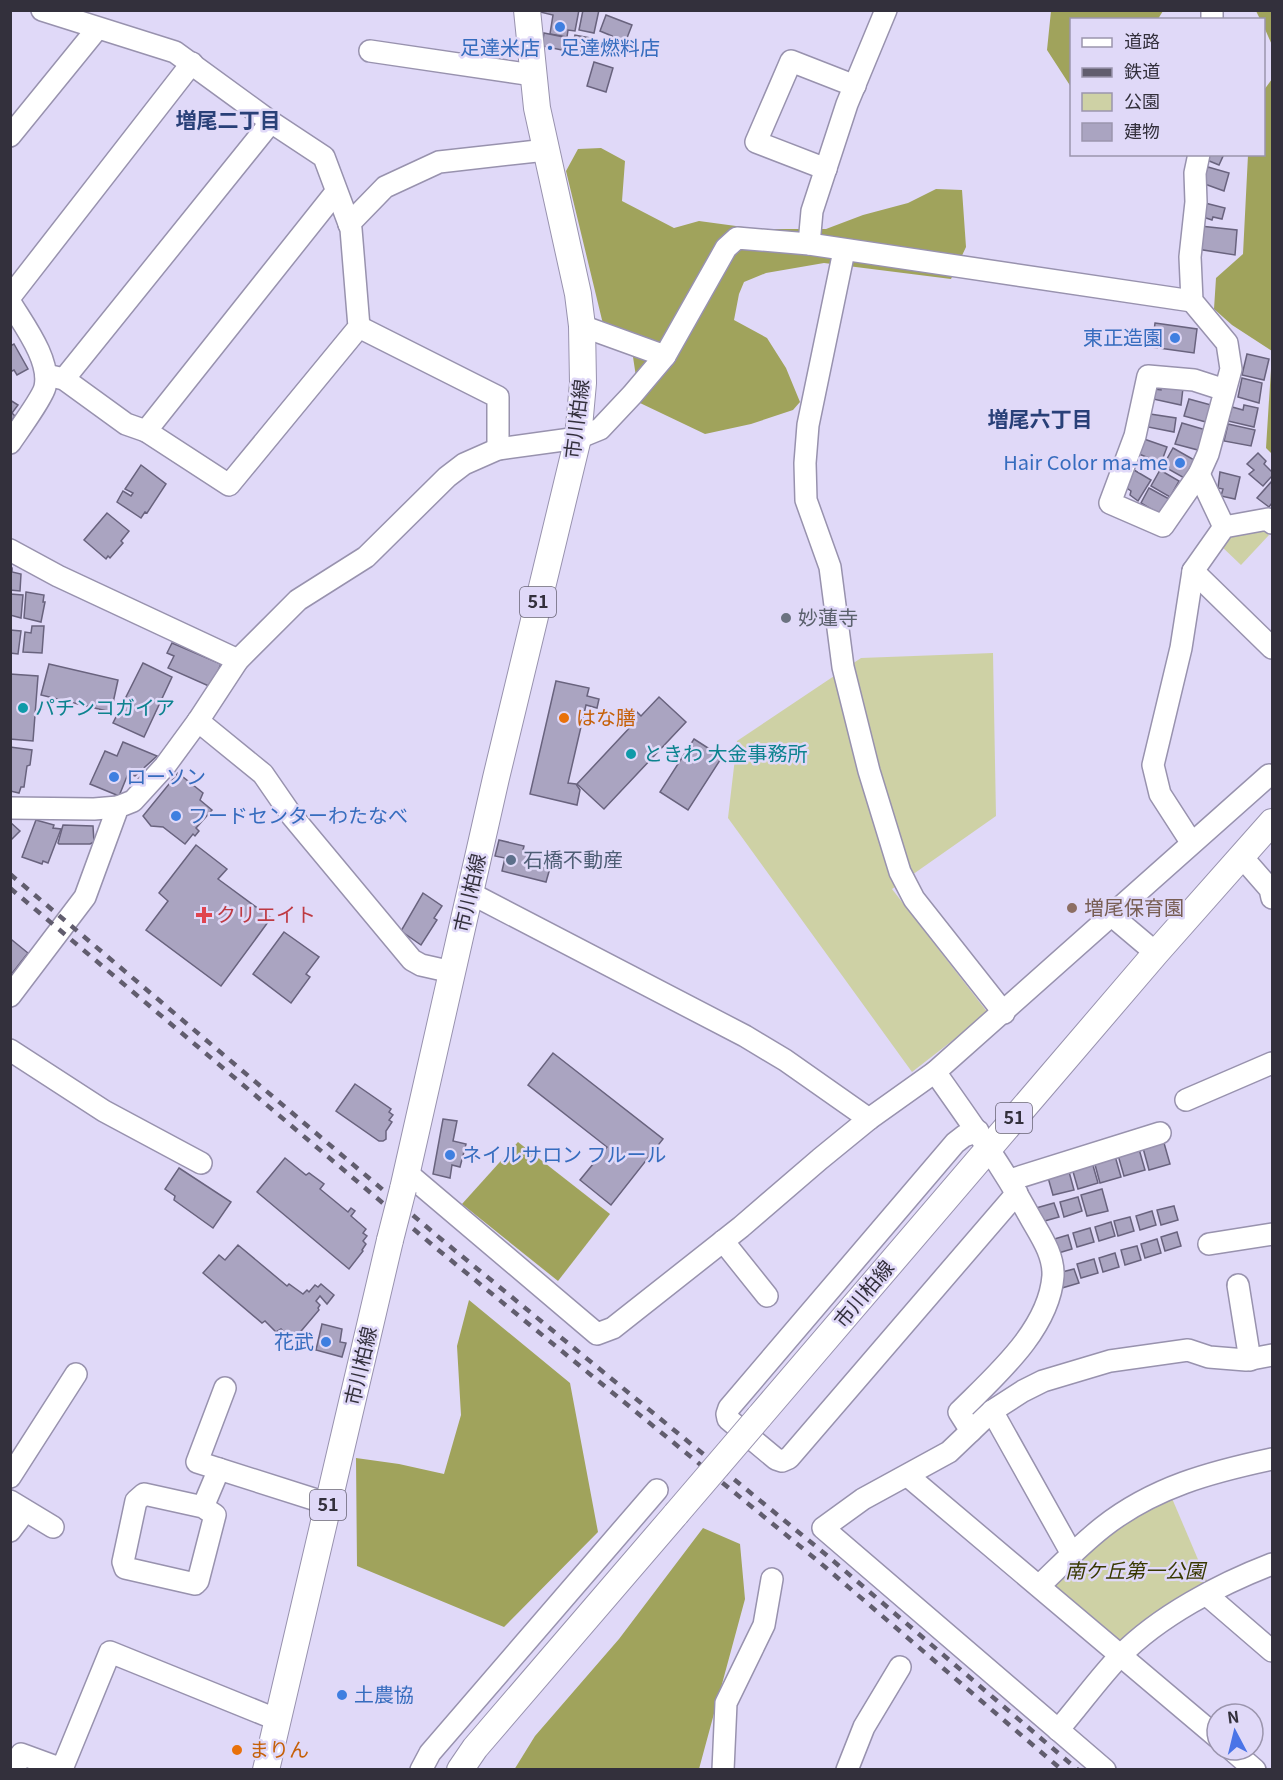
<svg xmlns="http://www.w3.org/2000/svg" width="1283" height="1780" viewBox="0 0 1283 1780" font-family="Georgia,'Noto Sans JP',serif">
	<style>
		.green { fill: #ced1a5 }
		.forest { fill: #a0a35c }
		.building { fill: #aaa4c1; stroke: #69637e; stroke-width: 1.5 }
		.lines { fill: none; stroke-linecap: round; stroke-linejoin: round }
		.minor-casing { stroke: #9892ae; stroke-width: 24 }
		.major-casing { stroke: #9892ae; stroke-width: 28 }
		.minor { stroke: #fff; stroke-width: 21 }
		.major { stroke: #fff; stroke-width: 26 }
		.rail { stroke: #615d6e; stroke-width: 4.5; stroke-dasharray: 8 8; stroke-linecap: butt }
		.major-bridge-casing { stroke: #9892ae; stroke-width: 28; stroke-linecap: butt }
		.major-bridge { stroke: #fff; stroke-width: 26 }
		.shop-dot { fill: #3f7fe0; stroke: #e0d9f8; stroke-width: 2 }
		.worship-dot { fill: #6b7280; stroke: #e0d9f8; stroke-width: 2 }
		.culture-dot { fill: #0f9aa8; stroke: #e0d9f8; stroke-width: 2 }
		.food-dot { fill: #e8710a; stroke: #e0d9f8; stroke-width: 2 }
		.service-dot { fill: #5c6f8a; stroke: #e0d9f8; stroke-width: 2 }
		.education-dot { fill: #8d6e63; stroke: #e0d9f8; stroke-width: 2 }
		.health-dot { fill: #e0444e; stroke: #e0d9f8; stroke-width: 2 }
		.labels { text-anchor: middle; stroke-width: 5; stroke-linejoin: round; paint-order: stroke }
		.shield { fill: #e0d9f8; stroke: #676374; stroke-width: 1.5 }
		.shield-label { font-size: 18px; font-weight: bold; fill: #33303c }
		.shop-label { font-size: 20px; fill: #366cbe; stroke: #e0d9f8; text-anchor: start }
		.street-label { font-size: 20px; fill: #33303c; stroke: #e0d9f8 }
		.worship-label { font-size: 20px; fill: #5b616d; stroke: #e0d9f8; text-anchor: start }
		.culture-label { font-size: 20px; fill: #0d838f; stroke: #e0d9f8; text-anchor: start }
		.food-label { font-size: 20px; fill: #c56008; stroke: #e0d9f8; text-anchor: start }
		.service-label { font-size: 20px; fill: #4e5e75; stroke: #e0d9f8; text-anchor: start }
		.education-label { font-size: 20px; fill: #785e54; stroke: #e0d9f8; text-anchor: start }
		.health-label { font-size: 20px; fill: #be3a42; stroke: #e0d9f8; text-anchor: start }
		.park-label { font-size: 20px; font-style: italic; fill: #383900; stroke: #e0d9f8 }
		.neighbourhood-label { font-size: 21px; font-weight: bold; fill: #294078; stroke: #e0d9f8 }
	</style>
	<rect width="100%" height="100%" fill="#e0d9f8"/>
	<g class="green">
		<polygon points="1256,525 1269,535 1241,565 1219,544 1225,535"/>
		<polygon points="993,653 996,816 892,889 988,1013 912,1072 728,818 737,741 861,658"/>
		<polygon points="1171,1496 1208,1583 1128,1639 1117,1641 1055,1588 1054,1580 1105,1534"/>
	</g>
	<g class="forest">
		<polygon points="1051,11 1051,10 1163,11 1158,19 1072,20 1071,87 1047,50"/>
		<polygon points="1256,11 1272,11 1272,45 1264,27 1264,20 1260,19"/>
		<polygon points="1272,79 1272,351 1232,325 1214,309 1216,278 1243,254 1248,155 1264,154 1264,90"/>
		<polygon points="601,148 625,161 622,201 674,228 699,221 758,229 826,229 863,215 908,203 936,189 962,190 966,247 951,279 824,263 766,273 744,282 739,294 734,320 767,338 786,368 800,402 793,410 751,424 705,434 640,403 633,357 603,324 566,171 578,149"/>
		<polygon points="1272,353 1272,454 1266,448"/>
		<polygon points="518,1142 610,1214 558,1281 462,1204"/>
		<polygon points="469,1300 570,1383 598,1532 504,1627 357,1566 356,1458 399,1464 444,1474 461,1415 457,1346"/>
		<polygon points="703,1528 740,1544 745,1599 699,1769 514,1770 535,1736 619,1639"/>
	</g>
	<g class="building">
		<polygon points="540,10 579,10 575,31 568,30 567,37 550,34 553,15 540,12"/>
		<polygon points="583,10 599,10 594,33 579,30"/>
		<polygon points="606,15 632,25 620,56 606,51 612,36 600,31"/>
		<polygon points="544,33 574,39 575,35 591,38 587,55 542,46"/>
		<polygon points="594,62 613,68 606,92 587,86"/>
		<polygon points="1204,154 1224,154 1219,165 1202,158"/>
		<polygon points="1208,167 1229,173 1224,191 1202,183"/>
		<polygon points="1205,203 1225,208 1222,219 1213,217 1212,220 1203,217"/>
		<polygon points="1200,226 1237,230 1235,255 1197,249"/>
		<polygon points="1155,323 1197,329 1194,353 1152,347"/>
		<polygon points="14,344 28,369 17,375 14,370 10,372 10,346"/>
		<polygon points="1247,354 1269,359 1264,380 1242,375"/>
		<polygon points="1242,378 1262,383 1259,403 1238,397"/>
		<polygon points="1161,386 1183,388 1181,405 1153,399 1154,389 1161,390"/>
		<polygon points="1189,399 1211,405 1206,422 1184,416"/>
		<polygon points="10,400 18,405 12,413 15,416 10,424"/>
		<polygon points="1244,405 1258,408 1254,427 1228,421 1232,407 1243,410"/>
		<polygon points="1150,414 1176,418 1174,432 1148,427"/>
		<polygon points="1182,423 1206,430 1198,450 1175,444"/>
		<polygon points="1228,424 1255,430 1251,446 1224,441"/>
		<polygon points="1144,439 1167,447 1161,463 1139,454"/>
		<polygon points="1173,448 1196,461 1186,479 1163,466"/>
		<polygon points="1258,453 1266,461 1264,464 1272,472 1272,476 1263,486 1249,474 1254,470 1247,464"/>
		<polygon points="141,465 166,484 147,513 145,512 141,518 117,502 123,491 131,496 133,493 125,489"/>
		<polygon points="1134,470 1151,480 1138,501 1130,495 1131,491 1124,486"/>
		<polygon points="1160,470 1179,481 1170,497 1151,486"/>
		<polygon points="1220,472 1240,477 1235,499 1221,496 1223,489 1218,488"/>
		<polygon points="1272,481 1272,503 1269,507 1257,498"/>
		<polygon points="1149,488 1171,500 1161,515 1141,503"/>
		<polygon points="107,513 129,531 121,541 123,543 110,558 108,556 106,559 84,540"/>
		<polygon points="10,567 12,568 12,572 21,574 20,591 10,590"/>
		<polygon points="26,592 44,595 43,602 45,602 41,622 24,618"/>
		<polygon points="10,594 23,595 21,618 10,615"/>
		<polygon points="32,626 44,626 42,653 23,652 25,632 31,633"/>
		<polygon points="10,630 21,631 18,654 10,653"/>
		<polygon points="172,643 221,664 211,687 168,668 174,656 167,653"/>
		<polygon points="143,663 172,677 144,737 113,723"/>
		<polygon points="49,664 118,680 111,712 41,695"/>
		<polygon points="10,674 38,676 33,741 10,739"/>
		<polygon points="556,681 589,688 587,696 599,699 597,708 586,705 568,783 576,784 580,790 577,805 530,794"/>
		<polygon points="659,697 686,722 604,809 577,784 634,723 627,716 634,709 641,716"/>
		<polygon points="694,739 722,757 688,810 660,792"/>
		<polygon points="123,742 157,756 135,776 128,774 119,796 90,784 105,751 117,756"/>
		<polygon points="10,747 32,750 30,765 27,766 24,787 21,787 19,793 10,791"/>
		<polygon points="178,773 203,793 200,800 212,810 196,828 199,831 195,836 193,834 185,844 163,827 151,826 143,816"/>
		<polygon points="36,820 54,825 53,828 61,829 48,863 43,861 42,864 22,857"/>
		<polygon points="10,822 20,831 10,841"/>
		<polygon points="63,825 93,826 94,842 90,844 59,844 58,843"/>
		<polygon points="499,840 524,846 523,850 542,855 540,866 550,868 546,882 502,871 505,858 495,856"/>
		<polygon points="196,845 227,869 218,879 271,918 221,986 146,930 168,901 159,893"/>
		<polygon points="423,893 442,906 434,918 437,920 421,945 401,931"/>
		<polygon points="284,932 319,957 306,974 310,977 291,1003 253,974"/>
		<polygon points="12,940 28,953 10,976 10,943"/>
		<polygon points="553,1053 663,1139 611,1205 580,1180 607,1147 528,1085"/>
		<polygon points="355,1084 391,1109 389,1112 393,1115 389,1120 392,1122 386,1131 386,1139 383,1141 379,1141 336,1111"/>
		<polygon points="443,1119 457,1121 453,1141 466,1144 460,1167 452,1165 450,1178 433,1174"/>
		<polygon points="1164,1143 1170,1164 1149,1170 1143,1148"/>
		<polygon points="1139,1149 1145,1170 1124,1176 1118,1155"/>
		<polygon points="1115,1156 1121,1177 1100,1183 1094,1161"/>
		<polygon points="285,1158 306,1175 309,1173 324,1184 320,1189 348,1212 351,1208 355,1211 351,1216 366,1229 363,1233 367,1236 363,1241 366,1244 362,1250 363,1251 349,1269 257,1192"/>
		<polygon points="1092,1162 1098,1183 1078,1189 1072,1168"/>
		<polygon points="179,1168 231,1202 213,1228 174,1200 175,1196 165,1189"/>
		<polygon points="1068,1168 1074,1190 1053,1195 1047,1174"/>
		<polygon points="1102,1189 1108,1211 1087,1216 1081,1195"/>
		<polygon points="1078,1197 1082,1211 1064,1217 1060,1202"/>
		<polygon points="1054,1203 1059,1217 1041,1222 1036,1208"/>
		<polygon points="1174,1206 1178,1220 1161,1225 1157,1210"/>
		<polygon points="1152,1211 1156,1225 1140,1230 1136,1216"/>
		<polygon points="1130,1217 1134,1231 1118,1236 1114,1221"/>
		<polygon points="1111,1222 1115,1236 1099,1241 1095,1227"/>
		<polygon points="1090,1228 1094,1242 1077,1247 1073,1233"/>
		<polygon points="1177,1232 1181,1246 1165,1251 1161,1237"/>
		<polygon points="1068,1235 1072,1249 1055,1254 1051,1240"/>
		<polygon points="1157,1239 1161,1253 1145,1258 1141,1244"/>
		<polygon points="238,1245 287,1286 289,1284 303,1294 307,1290 309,1292 315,1285 318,1287 321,1284 334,1295 327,1304 320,1296 316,1301 320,1305 318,1308 319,1310 296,1337 291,1339 281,1329 276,1332 265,1321 262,1323 203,1273 219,1255 225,1260"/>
		<polygon points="1137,1246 1141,1260 1125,1265 1121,1250"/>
		<polygon points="1115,1253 1119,1267 1103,1272 1099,1258"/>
		<polygon points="1094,1259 1098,1273 1081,1278 1077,1264"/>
		<polygon points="1074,1269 1079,1283 1062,1288 1058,1273"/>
		<polygon points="322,1324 342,1329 340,1342 346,1343 342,1357 316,1350"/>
	</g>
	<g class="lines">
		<g class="minor-casing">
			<g id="minor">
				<polyline points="42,10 175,52 271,122 324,157 351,229 359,327 229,485 146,431 126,424 64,379 46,375"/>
				<polyline points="1212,20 1212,10"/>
				<polyline points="370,51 533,75"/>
				<polyline points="10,136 97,29"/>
				<polyline points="1199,154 1195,173 1196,202 1190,257 1192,301 1227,343 1231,369 1224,395 1208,454 1199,474 1163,526 1110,503 1135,436 1148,376 1194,380 1225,390"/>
				<polyline points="826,169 756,142 791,61 855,86"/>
				<polyline points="349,224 385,187 439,162 546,150"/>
				<polyline points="809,244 812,211 847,104 886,10"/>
				<polyline points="844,251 808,425 805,463 806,500 830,567 843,667 869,771 900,872 914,899 1004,1013"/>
				<polyline points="10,297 192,63"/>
				<path d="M10 302C23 324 51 360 45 387 43 397 18 431 10 443"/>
				<polyline points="582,326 665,356 726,248 737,238 809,244 1192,301"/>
				<polyline points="359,327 498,397 498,449"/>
				<polyline points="64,379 271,122"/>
				<polyline points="146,431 336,192"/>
				<polyline points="1199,474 1224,527"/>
				<polyline points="10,550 58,576 238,660"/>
				<polyline points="1193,571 1272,648"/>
				<polyline points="198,721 263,774 292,816 412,960 421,965 452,972"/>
				<polyline points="10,808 94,809 118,807"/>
				<polyline points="1191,842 1160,794 1153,765 1181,648 1193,571 1224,527 1268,519 1272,523"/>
				<polyline points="1242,857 1270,889 1272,898"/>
				<polyline points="470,893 745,1036 785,1060 869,1119 935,1072 1269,775"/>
				<polyline points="1111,915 1156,953"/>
				<polyline points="10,996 85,897 118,807 133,801 165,766 198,721 238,660 298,600 366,557 447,477 464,464 498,449 578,438 600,429 632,395 665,356"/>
				<polyline points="10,1050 104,1111 201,1163"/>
				<path d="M935 1072C969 1120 1002 1166 1030 1217 1040 1235 1054 1254 1053 1276 1049 1330 995 1376 959 1412L971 1431"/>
				<polyline points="1186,1100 1272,1063"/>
				<polyline points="978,1131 964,1136 955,1143 729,1408 727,1414 728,1419 776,1459 782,1461 789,1458 1017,1193"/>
				<polyline points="407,1173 597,1334 613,1328 741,1227 820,1159 869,1119"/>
				<polyline points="1010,1180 1160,1133"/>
				<polyline points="723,1241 767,1296"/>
				<polyline points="1209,1244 1272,1234"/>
				<polyline points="1238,1285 1250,1360"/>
				<polyline points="225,1388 197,1462 329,1504"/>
				<polyline points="992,1411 1072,1554"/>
				<polyline points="908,1476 1217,1737"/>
				<polyline points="10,1477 76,1374"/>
				<polyline points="10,1501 53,1527"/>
				<polyline points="203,1507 144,1494 136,1501 123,1562 125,1568 195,1584 198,1581 215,1515 203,1507 219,1469"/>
				<polyline points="10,1531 25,1511"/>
				<path d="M1039 1586C1060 1566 1080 1545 1103 1527 1154 1487 1211 1472 1272 1459"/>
				<polyline points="1207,1595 1272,1651"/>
				<path d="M1058 1730C1079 1706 1098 1679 1120 1656 1159 1616 1220 1584 1272 1564"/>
				<polyline points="1232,1750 1255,1770"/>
				<polyline points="14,1770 21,1754 62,1769 110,1652 278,1720"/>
				<polyline points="421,1770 430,1753 657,1490"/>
				<polyline points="723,1770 726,1703 764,1625 772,1579"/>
				<polyline points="847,1770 864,1727 900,1667"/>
				<polyline points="1105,1770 823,1528 863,1499 949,1452 992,1411 1023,1391 1043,1381 1110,1361 1188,1350 1209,1357 1246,1360 1272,1355"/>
			</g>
		</g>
		<g class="major-casing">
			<g id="major">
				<polyline points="403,1189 496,778 578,438 583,383 582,326 578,294 537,108 527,10"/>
				<polyline points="759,1417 1156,953 1272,822"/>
				<polyline points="266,1770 390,1240"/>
				<polyline points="460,1770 475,1748 676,1514"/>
			</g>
		</g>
		<use href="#minor" class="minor"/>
		<use href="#major" class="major"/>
		<g class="rail">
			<polyline points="10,874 441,1239 824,1553 1078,1770"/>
			<polyline points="10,888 436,1248 818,1561 1062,1770"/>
		</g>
		<g class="major-bridge-casing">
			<g id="major-bridge">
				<polyline points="390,1240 403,1189"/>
				<polyline points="676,1514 759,1417"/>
			</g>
		</g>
		<use href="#major-bridge" class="major-bridge"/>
	</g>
	<g class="shop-dot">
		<circle cx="560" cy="27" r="6"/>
		<circle cx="1175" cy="338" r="6"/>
		<circle cx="1180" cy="463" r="6"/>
		<circle cx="114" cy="777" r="6"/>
		<circle cx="176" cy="816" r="6"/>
		<circle cx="450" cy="1155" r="6"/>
		<circle cx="326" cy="1342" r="6"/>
		<circle cx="342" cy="1695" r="6"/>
	</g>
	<circle class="worship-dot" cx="786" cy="618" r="6"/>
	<g class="culture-dot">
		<circle cx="23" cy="708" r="6"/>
		<circle cx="631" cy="754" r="6"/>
	</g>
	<g class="food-dot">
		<circle cx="564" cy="718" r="6"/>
		<circle cx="237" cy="1750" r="6"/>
	</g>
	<circle class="service-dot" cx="511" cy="860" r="6"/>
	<circle class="education-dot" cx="1072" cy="908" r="6"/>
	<path class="health-dot" d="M201 906h6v6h6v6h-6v6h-6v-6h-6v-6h6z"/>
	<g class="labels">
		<g class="shield">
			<rect x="520" y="587" width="36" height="30" rx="4.5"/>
			<rect x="996" y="1103" width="36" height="30" rx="4.5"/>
			<rect x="310" y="1490" width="36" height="30" rx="4.5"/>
		</g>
		<g class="shield-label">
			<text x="538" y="608">51</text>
			<text x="1014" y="1124">51</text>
			<text x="328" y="1511">51</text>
		</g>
		<g class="shop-label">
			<text x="560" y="55" text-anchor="middle">足達米店・足達燃料店</text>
			<text x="1163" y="345" text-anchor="end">東正造園</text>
			<text x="1168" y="470" text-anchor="end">Hair Color ma-me</text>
			<text x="126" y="784">ローソン</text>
			<text x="188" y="823">フードセンターわたなべ</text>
			<text x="462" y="1162">ネイルサロン フルール</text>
			<text x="314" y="1349" text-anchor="end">花武</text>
			<text x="354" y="1702">土農協</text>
		</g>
		<g class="street-label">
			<text transform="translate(577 419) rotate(-83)" y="7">市川柏線</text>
			<text transform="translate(470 893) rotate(-77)" y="7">市川柏線</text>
			<text transform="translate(864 1294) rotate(-50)" y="7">市川柏線</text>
			<text transform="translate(361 1366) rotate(-77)" y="7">市川柏線</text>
		</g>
		<g class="worship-label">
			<text x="798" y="625">妙蓮寺</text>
		</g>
		<g class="culture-label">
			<text x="35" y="715">パチンコガイア</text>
			<text x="643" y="761">ときわ 大金事務所</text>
		</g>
		<g class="food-label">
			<text x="576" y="725">はな膳</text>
			<text x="249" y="1757">まりん</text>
		</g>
		<g class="service-label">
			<text x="523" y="867">石橋不動産</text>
		</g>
		<g class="education-label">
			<text x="1084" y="915">増尾保育園</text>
		</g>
		<g class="health-label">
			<text x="216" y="922">クリエイト</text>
		</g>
		<g class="park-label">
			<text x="1135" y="1578">南ケ丘第一公園</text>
		</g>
		<g class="neighbourhood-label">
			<text x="228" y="128">増尾二丁目</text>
			<text x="1040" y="427">増尾六丁目</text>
		</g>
	</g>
	<rect width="1283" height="1780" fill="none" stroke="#33303c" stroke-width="24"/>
	<rect x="1070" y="18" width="195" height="138" fill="#e0d9f8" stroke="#9b95ad" stroke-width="1.5"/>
	<rect x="1082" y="38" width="30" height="9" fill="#ffffff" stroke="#9b95ad" stroke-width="1.5"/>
	<text x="1124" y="48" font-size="18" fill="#33303c">道路</text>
	<rect x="1082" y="68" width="30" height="9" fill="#615d6e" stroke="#9b95ad" stroke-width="1.5"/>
	<text x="1124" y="78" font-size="18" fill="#33303c">鉄道</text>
	<rect x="1082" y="93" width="30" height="18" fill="#ced1a5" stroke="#9b95ad" stroke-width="1.5"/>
	<text x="1124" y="108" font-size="18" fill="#33303c">公園</text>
	<rect x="1082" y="123" width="30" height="18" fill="#aaa4c1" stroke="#9b95ad" stroke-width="1.5"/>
	<text x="1124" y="138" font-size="18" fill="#33303c">建物</text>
	<g transform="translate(1235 1732) rotate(353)"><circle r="28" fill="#e0d9f8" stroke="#9b95ad" stroke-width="1.5"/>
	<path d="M0-4.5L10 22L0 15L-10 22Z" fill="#4a74e7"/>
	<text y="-9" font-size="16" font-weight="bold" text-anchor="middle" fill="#33303c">N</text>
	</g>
</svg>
